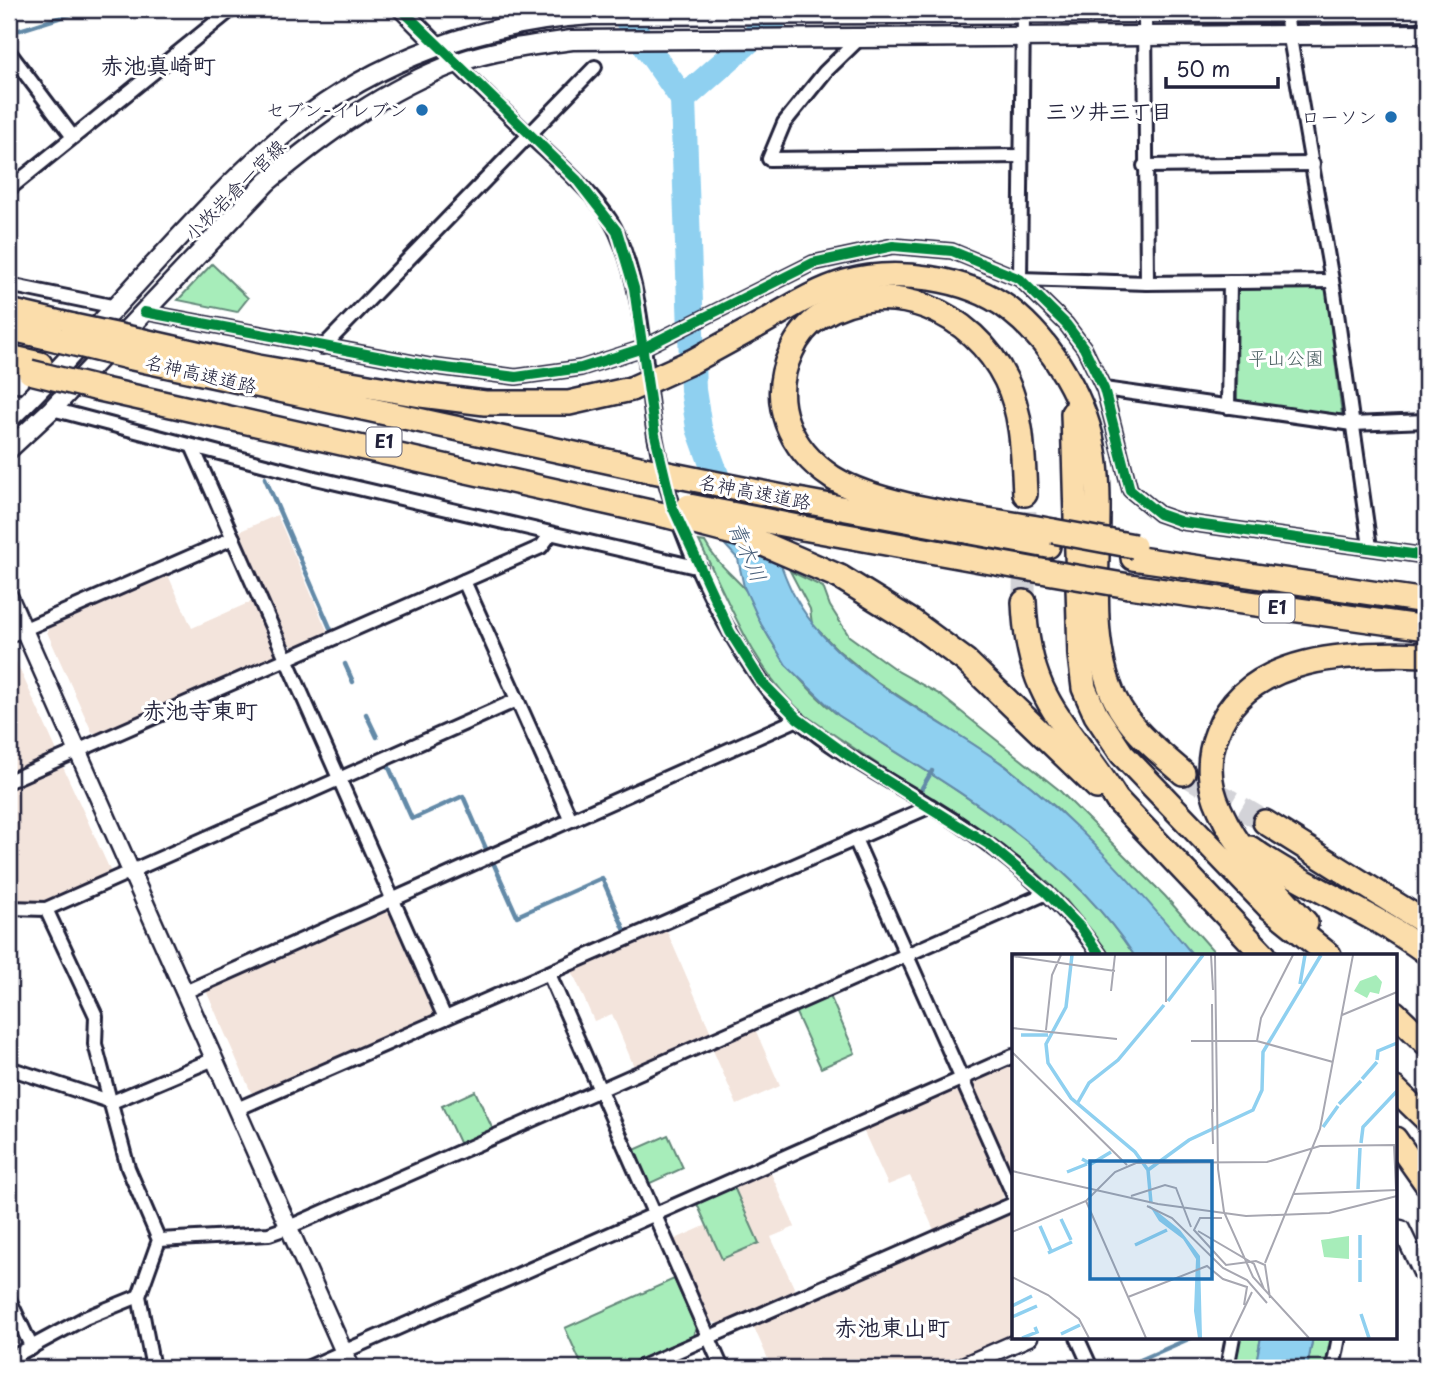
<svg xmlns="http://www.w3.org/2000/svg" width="1435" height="1377" viewBox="0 0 1435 1377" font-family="'Playpen Sans','Klee One',sans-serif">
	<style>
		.built { fill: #f3e4dc }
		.green { fill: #a7edba; stroke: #64887a; stroke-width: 2 }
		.water { fill: #8fd0f0; stroke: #638aa8; stroke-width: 2 }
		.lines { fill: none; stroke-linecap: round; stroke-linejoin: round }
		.stream { stroke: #638aa8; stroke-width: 4.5 }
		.river { stroke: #8fd0f0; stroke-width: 26 }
		.motorway-tunnel { stroke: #d3d3d8; stroke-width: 23; stroke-dasharray: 23 11; stroke-linecap: butt }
		.minor-casing { stroke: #22223b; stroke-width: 18 }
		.tertiary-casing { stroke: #22223b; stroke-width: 21 }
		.secondary-casing { stroke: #22223b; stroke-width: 23 }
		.motorway-casing { stroke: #22223b; stroke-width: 28 }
		.minor { stroke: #fff; stroke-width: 12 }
		.tertiary { stroke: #fff; stroke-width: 16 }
		.secondary { stroke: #fff; stroke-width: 18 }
		.motorway { stroke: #fbddab; stroke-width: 23 }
		.motorway-bridge-casing { stroke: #22223b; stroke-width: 28; stroke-linecap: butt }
		.motorway-bridge { stroke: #fbddab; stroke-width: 23 }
		.cycleway-casing { stroke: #fff; stroke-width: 15 }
		.cycleway { stroke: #00873e; stroke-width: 10 }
		.poi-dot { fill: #1f6fb2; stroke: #fff; stroke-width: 2.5 }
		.labels { text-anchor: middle; stroke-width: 6; stroke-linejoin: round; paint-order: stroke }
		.shield { fill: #fff; stroke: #646476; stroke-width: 2 }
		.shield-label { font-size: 18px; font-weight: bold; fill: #22223b }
		.poi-label { font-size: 19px; fill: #22223b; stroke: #fff; text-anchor: end }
		.street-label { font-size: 19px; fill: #22223b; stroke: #fff }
		.park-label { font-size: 19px; fill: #4a5f61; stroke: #fff }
		.neighbourhood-label { font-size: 21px; font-weight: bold; fill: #22223b; stroke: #fff }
		.water-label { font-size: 21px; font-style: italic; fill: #485f7a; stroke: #fff }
		.quarter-label { font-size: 23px; font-weight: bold; fill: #22223b; stroke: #fff }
		.inset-river { fill: none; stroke: #8fd0f0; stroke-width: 3.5 }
		.inset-road { fill: none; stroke: #a7a7b1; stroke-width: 2 }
		.view { fill: #1f6fb2; fill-opacity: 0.15; stroke: #1f6fb2; stroke-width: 3.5 }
		.inset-edge { fill: none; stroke: #22223b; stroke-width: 3.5 }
	</style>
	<rect width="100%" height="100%" fill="#fff"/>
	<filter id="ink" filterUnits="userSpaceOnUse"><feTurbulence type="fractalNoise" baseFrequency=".0143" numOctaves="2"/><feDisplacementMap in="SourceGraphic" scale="14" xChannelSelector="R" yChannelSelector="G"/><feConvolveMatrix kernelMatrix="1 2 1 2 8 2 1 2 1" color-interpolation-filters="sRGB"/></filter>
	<g filter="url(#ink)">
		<g class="built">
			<polygon points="277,515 328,633 295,647 287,643 238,532"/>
			<polygon points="167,573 192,628 255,600 277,651 274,658 101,735 92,732 47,632 50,624"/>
			<polygon points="9,646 57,751 55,755 9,775"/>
			<polygon points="57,765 63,767 110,870 107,878 42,906 9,903 9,786"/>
			<polygon points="384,909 392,912 435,1009 432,1019 259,1094 251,1092 207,993 209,985"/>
			<polygon points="666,929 712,1035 635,1069 612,1014 594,1021 572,971"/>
			<polygon points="755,1029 780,1086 737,1105 712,1048"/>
			<polygon points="1013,1063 1013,1180 972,1089 976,1080"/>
			<polygon points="953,1090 961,1093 1004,1191 1002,1200 934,1230 910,1176 888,1185 863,1130"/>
			<polygon points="770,1171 795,1227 771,1237 796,1292 721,1325 705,1319 671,1241 707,1225 722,1259 759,1243 734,1187"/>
			<polygon points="1007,1211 1013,1215 1013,1334 936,1368 772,1368 752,1323"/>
		</g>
		<g class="green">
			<polygon points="212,264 248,298 237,312 178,300"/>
			<polygon points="1326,288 1342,415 1237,402 1238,290"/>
			<path d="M699 541 705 542C715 561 729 572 743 587 752 596 755 614 762 625 781 661 806 689 838 715 946 785 1061 845 1134 955H1109L1066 900 1037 872 805 715C753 669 729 602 699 541Z"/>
			<polygon points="790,571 823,587 830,606 849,636 899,672 939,694 1058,789 1165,896 1217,955 1193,955 1058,809 1006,766 876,681 839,651 812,624 810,609"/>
			<polygon points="830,996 855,1053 821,1068 795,1011"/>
			<polygon points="475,1091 494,1132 461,1147 442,1106"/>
			<polygon points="668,1135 683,1168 646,1185 632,1151"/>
			<polygon points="734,1187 759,1243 722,1259 697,1204"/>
			<polygon points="674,1279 696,1327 693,1336 620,1368 583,1368 565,1328"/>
			<polygon points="1240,1337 1261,1337 1255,1368 1234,1368"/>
			<polygon points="1313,1337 1335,1337 1328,1368 1307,1368"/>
		</g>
		<g class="water">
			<path d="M768 528C776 550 783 576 795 597 839 677 936 714 1005 766 1076 819 1137 887 1193 955H1134C1061 845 946 785 838 715L786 665 761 624 744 587 738 559 715 534Z"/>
			<polygon points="1261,1337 1313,1337 1307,1368 1255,1368"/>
		</g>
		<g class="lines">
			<g class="stream">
				<polyline points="9,30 20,30 87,9"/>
				<polyline points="265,478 331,630"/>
				<polyline points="345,664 353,682"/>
				<polyline points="366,714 377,737"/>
				<polyline points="387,763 412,819 463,796 487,851"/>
				<polyline points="922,788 932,771"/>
				<polyline points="492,860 517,916 602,878 626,933"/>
				<polyline points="527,976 622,934"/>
				<polyline points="1122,1368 1193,1337"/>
			</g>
			<g class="river">
				<polyline points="620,9 683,99"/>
				<polyline points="737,533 699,428 693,390 683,99 785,9"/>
			</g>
			<g class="motorway-tunnel">
				<polyline points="1024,602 1025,494"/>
				<polyline points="1183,773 1265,822"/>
			</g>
			<g class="minor-casing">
				<g id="minor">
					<polyline points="1285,9 1334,292 1370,547"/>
					<polyline points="1145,14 1147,283"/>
					<polyline points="860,38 825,72 784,123 769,159 1020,156"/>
					<path d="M438 46C469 77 500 107 531 137 557 162 603 201 617 233 645 296 644 369 655 436 669 515 713 613 759 678 797 733 873 770 929 805 994 844 1056 893 1100 955"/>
					<polyline points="9,52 73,137"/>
					<polyline points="1144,166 1313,164"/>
					<polyline points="9,189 232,9"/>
					<polyline points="1020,279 1147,283 1332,281"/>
					<polyline points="1020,279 1023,15"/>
					<polyline points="9,285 116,307"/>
					<polyline points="144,312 430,366 516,377 581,368 643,348 813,263 893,246 952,251 1020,279 1066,324 1084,348 1104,389 1130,490 1159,514 1182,522 1426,556"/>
					<polyline points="323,347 595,67"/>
					<polyline points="1104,389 1352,424 1426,421"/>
					<polyline points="9,399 26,403"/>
					<polyline points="1228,407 1230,282"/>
					<polyline points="52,409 315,478 700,568"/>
					<polyline points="193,448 445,1018"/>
					<polyline points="464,581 571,820"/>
					<polyline points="9,636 233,538"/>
					<polyline points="9,781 541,547 550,535"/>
					<polyline points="855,839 1013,1194"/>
					<polyline points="9,908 46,909 96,1016 95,1044 128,1168 159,1240 139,1296 153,1368"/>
					<polyline points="46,909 517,700"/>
					<polyline points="549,974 722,1368"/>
					<polyline points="185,992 798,719"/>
					<polyline points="9,1068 112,1102 214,1059"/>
					<polyline points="237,1109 931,806"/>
					<polyline points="159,1240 269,1234 289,1227 1047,893"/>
					<polyline points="9,1299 32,1348"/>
					<polyline points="1077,1337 1091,1368"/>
					<polyline points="9,1359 85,1318 139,1296"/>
					<polyline points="307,1368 1013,1056"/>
					<polyline points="639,1368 1013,1204"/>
					<polyline points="1227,1368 1233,1337"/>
					<polyline points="1333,1368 1339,1337"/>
				</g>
			</g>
			<g class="tertiary-casing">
				<g id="tertiary">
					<polyline points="401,9 438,46"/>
					<polyline points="9,596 351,1368"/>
					<polyline points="1395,1228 1401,1229 1426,1281"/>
					<polyline points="958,1368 1029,1337"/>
				</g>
			</g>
			<g class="secondary-casing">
				<g id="secondary">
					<path d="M9 419C44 387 75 350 108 315 167 251 226 182 293 127 377 59 485 22 591 15L1426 12"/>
					<path d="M9 449 52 409 267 182C324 134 386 89 456 63 493 50 533 45 572 40L1426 34"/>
				</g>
			</g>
			<g class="motorway-casing">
				<g id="motorway">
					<polyline points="9,311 73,326"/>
					<path d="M755 327C784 311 814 291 845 282 895 268 967 277 1009 309 1053 343 1087 402 1095 457 1106 533 1081 629 1115 699 1130 730 1158 751 1183 773"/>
					<polyline points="9,328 59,340"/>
					<polyline points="139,340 258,367 421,395 485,403 569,403 631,389"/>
					<polyline points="9,357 40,364"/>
					<polyline points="128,357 653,471"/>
					<polyline points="95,388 668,516"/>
					<polyline points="1073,413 1080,655 1084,688 1096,715 1122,754 1268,906 1329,955"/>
					<path d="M1025 494C1023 457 1023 415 1006 380 973 312 889 274 821 316 808 324 797 338 791 352 768 401 789 449 833 478 883 509 993 519 1053 531"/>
					<polyline points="803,501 1048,546"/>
					<polyline points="803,528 1047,572"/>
					<polyline points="1133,558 1426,601"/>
					<polyline points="840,577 913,622 966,661 1097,787"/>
					<polyline points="1129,586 1426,628"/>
					<path d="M1024 602C1028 704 1068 722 1117 800L1264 955"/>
					<polyline points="1265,822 1426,923"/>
					<path d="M1250 848C1306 888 1371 911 1426 952"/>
					<path d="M1306 923C1274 888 1240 854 1220 810 1208 785 1207 758 1217 733 1246 653 1356 652 1426 655"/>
					<polyline points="1395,1013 1426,1043"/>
					<polyline points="1395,1089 1426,1119"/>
					<polyline points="1395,1139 1426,1183"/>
				</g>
			</g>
			<use href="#minor" class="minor"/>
			<use href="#tertiary" class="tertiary"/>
			<use href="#secondary" class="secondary"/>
			<use href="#motorway" class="motorway"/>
			<g class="motorway-bridge-casing">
				<g id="motorway-bridge">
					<polyline points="73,326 139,340"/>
					<polyline points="59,340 128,357"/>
					<polyline points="30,372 95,388"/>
					<polyline points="631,389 693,361 755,327"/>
					<polyline points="653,471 803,501"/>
					<polyline points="689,506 803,528"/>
					<polyline points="668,516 745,536 840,577"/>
					<polyline points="1053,531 1134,546"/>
					<polyline points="1047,572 1129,586"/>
				</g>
			</g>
			<use href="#motorway-bridge" class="motorway-bridge"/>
			<g class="cycleway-casing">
				<g id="cycleway">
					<polyline points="401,9 577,180 617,231 634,288 655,435 672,506 730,632 761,681 798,719 860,764 988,844 1047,893 1081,928 1100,955"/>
					<polyline points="144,312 430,366 516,377 581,368 643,348 813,263 893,246 952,251 1020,279 1066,324 1084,348 1104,389 1130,490 1159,514 1182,522 1426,556"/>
				</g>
			</g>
			<use href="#cycleway" class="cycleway"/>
		</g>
	</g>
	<g class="poi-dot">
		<circle cx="422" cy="110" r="7"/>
		<circle cx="1391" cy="117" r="7"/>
	</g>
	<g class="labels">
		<g class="shield">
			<rect x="366.5" y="427.5" width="35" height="29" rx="5"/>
			<rect x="1259.5" y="593.5" width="35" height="29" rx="5"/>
		</g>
		<g class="shield-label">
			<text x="384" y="448">E1</text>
			<text x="1277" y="614">E1</text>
		</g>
		<g class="poi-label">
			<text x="408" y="117">セブン-イレブン</text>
			<text x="1377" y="124">ローソン</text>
		</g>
		<g class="street-label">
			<text transform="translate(235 190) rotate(-45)" y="7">小牧岩倉一宮線</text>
			<text transform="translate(201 374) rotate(13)" y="7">名神高速道路</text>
			<text transform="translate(755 492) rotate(11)" y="7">名神高速道路</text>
		</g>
		<g class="park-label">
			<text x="1286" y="365">平山公園</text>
		</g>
		<g class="neighbourhood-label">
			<text x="1109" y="119">三ツ井三丁目</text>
		</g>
		<g class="water-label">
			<text transform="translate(747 552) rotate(67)" y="7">青木川</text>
		</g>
		<g class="quarter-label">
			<text x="158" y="74">赤池真崎町</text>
			<text x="200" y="719">赤池寺東町</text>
			<text x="892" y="1336">赤池東山町</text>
		</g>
	</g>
	<g transform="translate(1012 954)">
		<rect width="385" height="385" fill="#fff"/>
		<path d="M364 21 370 28 367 40 358 38 355 44 342 37 348 27ZM337 282V305L312 303 309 286Z" fill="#a7edba"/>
		<path d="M137 251 168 276 188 302 190 384H186L182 357 184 305 171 285 147 267Z" fill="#8fd0f0"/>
		<path class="inset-river" d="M60 1 54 53 34 90 36 109 59 144 123 198 136 216M288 30 293 1M156 47 191 1M9 81H36M365 106 366 97 385 89M350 125 365 108M65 150 77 129 106 106 152 51M327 150 349 127M311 173 326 152M349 189 351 173 385 137M70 205 79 210 99 198M136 216 177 186 241 156 250 136 251 98 309 1M136 216 139 249M55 218 75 210M346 235 348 194M49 265 59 286M28 272 39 297M348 281V304M123 291 155 276M36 299 60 288M348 306V328M0 352 20 342M349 360 357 384M0 363 25 352M49 380 68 371M10 384 25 378 23 373"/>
		<path class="inset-road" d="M199 1 201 36M203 1 206 215 212 258 241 323 297 384M0 2 103 17M99 37 103 1M154 48V1M200 50 201 158M330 61 385 38M0 74 105 85M34 76 40 21 49 1M179 87H245L321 108M245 87 249 64 281 1M0 98 115 211M200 155 201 190M0 217 146 250 234 262 317 259 385 242M282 240 385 236M119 242 153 231 164 234 179 273M74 247 134 384M135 252 160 264 211 314 235 326 255 349M210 264H188L182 276 214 311 244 307 253 311 258 344M186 277 242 310 252 335M0 278 74 247 103 218 124 209 255 208 308 192 382 191 384 235M253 309 308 175 341 1M0 323 36 341 67 365 77 384M116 343 195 312 211 325 235 333 232 351M218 384 240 338"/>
		<path class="view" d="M78 207H200V325H78Z"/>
		<rect width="385" height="385" class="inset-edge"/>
	</g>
	<rect width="1435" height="1377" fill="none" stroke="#fff" stroke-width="35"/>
	<rect x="18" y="18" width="1400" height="1342" fill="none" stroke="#22223b" stroke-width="2.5" filter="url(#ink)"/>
	<path d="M1166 77v10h112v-10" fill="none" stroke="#22223b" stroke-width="3.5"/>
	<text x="1176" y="77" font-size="21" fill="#22223b" stroke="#ffffff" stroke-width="5" paint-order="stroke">50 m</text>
</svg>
